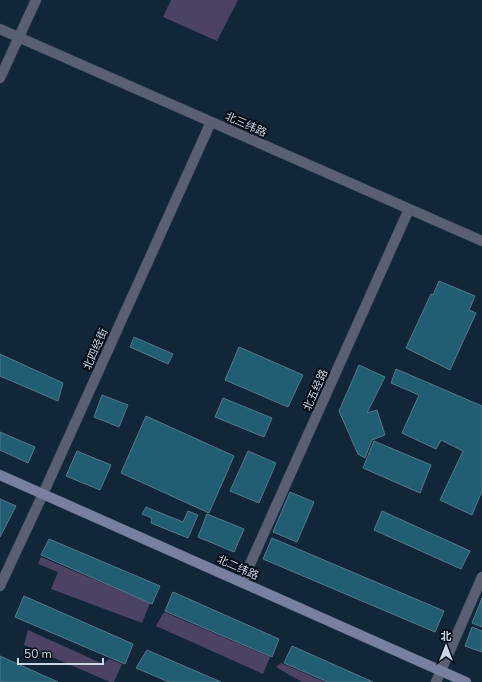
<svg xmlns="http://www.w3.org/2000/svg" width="482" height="682" viewBox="0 0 482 682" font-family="'Nunito Sans','Noto Sans SC',sans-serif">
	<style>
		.green { fill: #4c4264 }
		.building { fill: #215d73; stroke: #567989 }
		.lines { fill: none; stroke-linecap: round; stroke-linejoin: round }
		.street-casing { stroke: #2f4255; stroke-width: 11 }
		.secondary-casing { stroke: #2f4255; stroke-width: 11 }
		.street { stroke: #5a5f73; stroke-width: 10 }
		.secondary { stroke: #78809f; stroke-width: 10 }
		.labels { text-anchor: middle; stroke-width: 4; stroke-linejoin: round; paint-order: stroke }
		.street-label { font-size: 11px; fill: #c9d6e3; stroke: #060e18 }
	</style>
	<rect width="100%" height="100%" fill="#12263a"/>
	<g class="green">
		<polygon points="171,0 238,0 217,41 163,17"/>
		<polygon points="41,557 150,603 142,623 51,589 58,572 38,564"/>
		<polygon points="164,612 270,657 263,674 156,626"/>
		<polygon points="28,630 103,664 109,659 122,664 114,682 110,682 24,645"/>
		<polygon points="281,663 325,682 302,682 276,667"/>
	</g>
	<g class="building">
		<polygon points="439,281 475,296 469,310 476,313 450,370 406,348 431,294 433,295"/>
		<polygon points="134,337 173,354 168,364 130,347"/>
		<polygon points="239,347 303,375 288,407 225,380"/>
		<polygon points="0,354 63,383 58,401 0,376"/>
		<polygon points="359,365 385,377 367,413 377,410 385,435 372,440 365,458 358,454 339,411"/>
		<polygon points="396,369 482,406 482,491 472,515 440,500 463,451 441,440 436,449 402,433 419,395 391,383"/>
		<polygon points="102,395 128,405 119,427 94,417"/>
		<polygon points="223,398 272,418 264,437 215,417"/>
		<polygon points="146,416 234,456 209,513 121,473"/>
		<polygon points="0,432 35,447 28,463 0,450"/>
		<polygon points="374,441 431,465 420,493 363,468"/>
		<polygon points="77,451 111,465 100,490 66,476"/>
		<polygon points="248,451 276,463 259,503 230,491"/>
		<polygon points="290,492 314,502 297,542 273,532"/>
		<polygon points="0,499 16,506 0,537"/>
		<polygon points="146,507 183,522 188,511 198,515 188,538 151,523 152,518 142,514"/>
		<polygon points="382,511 470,551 461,569 374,530"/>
		<polygon points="207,514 244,529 234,552 198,537"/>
		<polygon points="272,538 444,611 435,632 263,559"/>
		<polygon points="49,539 160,586 152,604 41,555"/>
		<polygon points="173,592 279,639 272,657 165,611"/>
		<polygon points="24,596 133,644 125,664 15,617"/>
		<polygon points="482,598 482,627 472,623"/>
		<polygon points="472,627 482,631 482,652 465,646"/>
		<polygon points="292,646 373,682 328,682 284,663"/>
		<polygon points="147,650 221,682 169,682 136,668"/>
		<polygon points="0,656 58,682 2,682 0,681"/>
	</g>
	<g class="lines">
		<g class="street-casing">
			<g id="street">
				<polyline points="0,29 482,241"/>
				<polyline points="0,78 36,0"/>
				<polyline points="242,582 409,209"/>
				<polyline points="0,586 43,494 211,122"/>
				<polyline points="436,682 482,577"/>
			</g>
		</g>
		<g class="secondary-casing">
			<polyline id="secondary" points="0,475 466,682"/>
		</g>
		<use href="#street" class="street"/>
		<use href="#secondary" class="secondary"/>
	</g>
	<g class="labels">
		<g class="street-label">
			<text transform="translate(246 124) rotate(24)" y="4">北三纬路</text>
			<text transform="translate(95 349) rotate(-66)" y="4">北四经街</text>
			<text transform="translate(315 390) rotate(-66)" y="4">北五经路</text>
			<text transform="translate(238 567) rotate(24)" y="4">北二纬路</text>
		</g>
	</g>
	<g transform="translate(446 646)" stroke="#060e18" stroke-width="3" paint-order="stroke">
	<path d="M0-3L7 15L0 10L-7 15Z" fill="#c9d6e3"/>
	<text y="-6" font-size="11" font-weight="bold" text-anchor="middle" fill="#c9d6e3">北</text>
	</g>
	<path d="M18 658v6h85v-6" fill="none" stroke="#c9d6e3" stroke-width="2"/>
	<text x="24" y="658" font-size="12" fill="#c9d6e3" stroke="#060e18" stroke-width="3" paint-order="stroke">50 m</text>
</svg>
